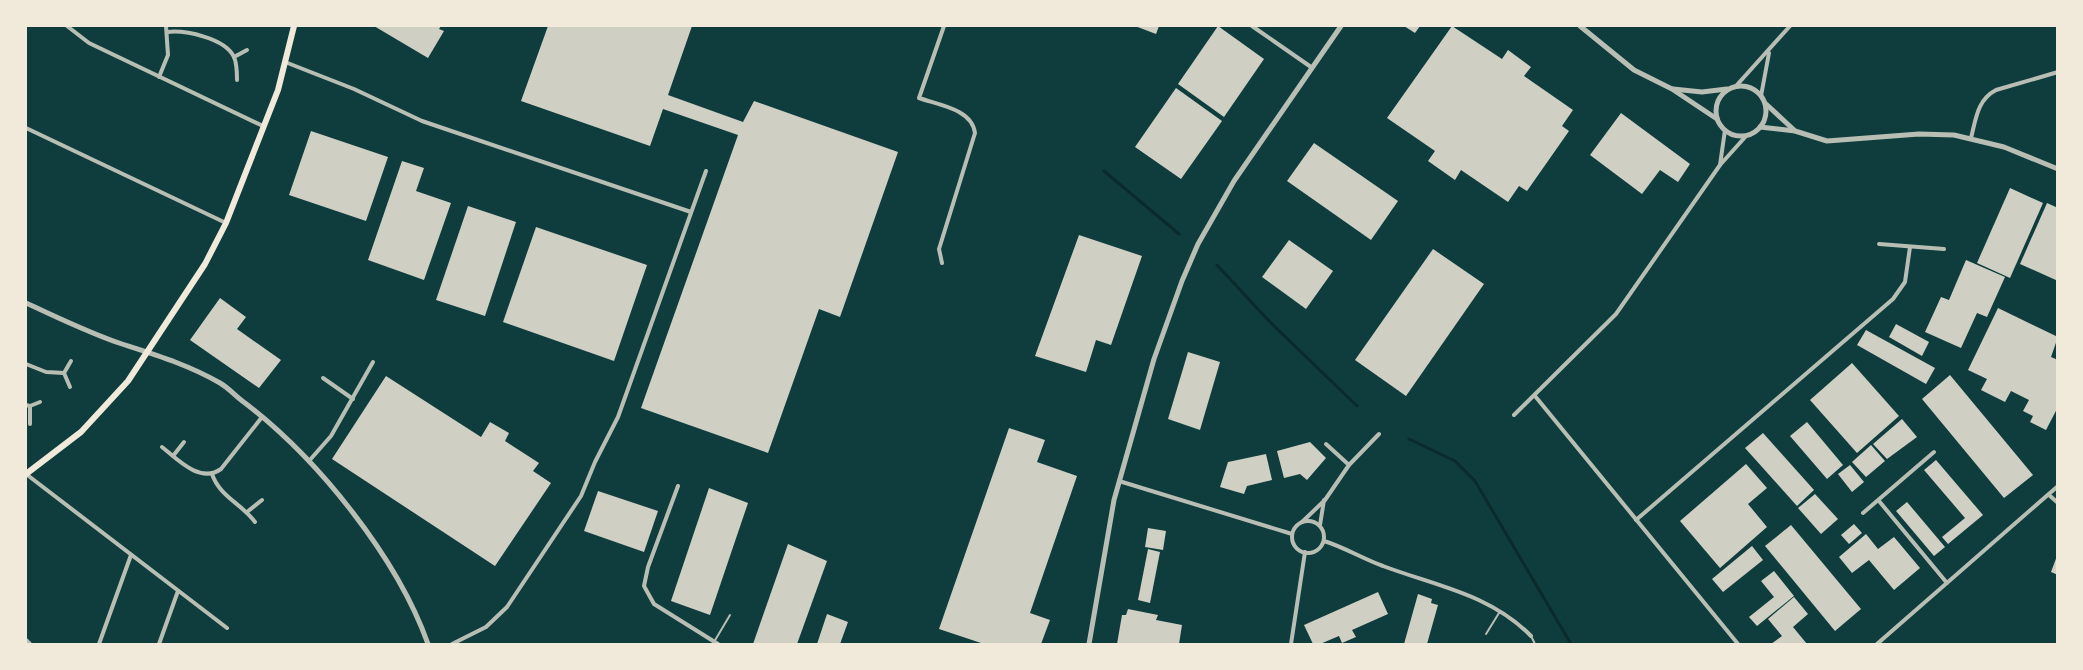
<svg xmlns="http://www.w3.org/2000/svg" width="2083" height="670" viewBox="0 0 2083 670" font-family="'Archivo Narrow',sans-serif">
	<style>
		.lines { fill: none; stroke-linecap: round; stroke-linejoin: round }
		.stream { stroke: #0a2a2b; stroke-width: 3 }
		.building { fill: #cfcfc3 }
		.service { stroke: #b8beb3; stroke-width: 2 }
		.minor { stroke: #b8beb3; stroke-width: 4 }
		.tertiary { stroke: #b8beb3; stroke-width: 5 }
		.secondary { stroke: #f1e9da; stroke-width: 6 }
	</style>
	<rect width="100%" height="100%" fill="#0f3d3e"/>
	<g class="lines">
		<g class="stream">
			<polyline points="1104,171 1179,234"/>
			<polyline points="1217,265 1269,321 1357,406"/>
			<polyline points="1409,439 1455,461 1475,481 1571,644"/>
		</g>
	</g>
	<g class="building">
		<polygon points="374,26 441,26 439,29 444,31 428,58"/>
		<polygon points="548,26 692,26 668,95 743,122 754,101 898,152 840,317 819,309 768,453 641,408 738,135 663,109 650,146 521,101"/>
		<polygon points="1135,26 1159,26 1156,34"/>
		<polygon points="1218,26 1264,59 1224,117 1178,84"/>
		<polygon points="1404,26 1420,26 1415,33"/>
		<polygon points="1452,26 1502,59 1508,50 1531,67 1524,76 1573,110 1562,126 1569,131 1527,191 1519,186 1508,202 1461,170 1455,180 1428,161 1435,151 1387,118"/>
		<polygon points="1176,88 1222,121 1181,179 1135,147"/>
		<polygon points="1621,113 1690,164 1678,182 1660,170 1642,194 1590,155"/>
		<polygon points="311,131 388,157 366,221 289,195"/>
		<polygon points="1314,143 1398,201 1371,240 1287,181"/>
		<polygon points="402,161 424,168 416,191 451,203 424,280 368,260"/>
		<polygon points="2010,188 2043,203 2010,278 1977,263"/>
		<polygon points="2047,203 2058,208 2058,281 2020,264"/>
		<polygon points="468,206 516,222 485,316 436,300"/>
		<polygon points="536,227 647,265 614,361 503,322"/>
		<polygon points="1079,235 1142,256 1111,345 1096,340 1086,372 1035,356"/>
		<polygon points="1289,240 1333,271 1306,309 1262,277"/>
		<polygon points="1433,249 1484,284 1406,396 1355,360"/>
		<polygon points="1966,260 2005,277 1987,317 1977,313 1961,348 1925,332 1941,297 1949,300"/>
		<polygon points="220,298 246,317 237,329 281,360 259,388 190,340"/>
		<polygon points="1998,308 2058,337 2051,357 2058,360 2058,407 2046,430 2030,422 2033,416 2023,411 2029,400 2011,391 2005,402 1981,390 1987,379 1968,370"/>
		<polygon points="1896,324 1929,342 1922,356 1889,337"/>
		<polygon points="1866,330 1935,368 1926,384 1857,345"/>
		<polygon points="1188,352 1220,362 1200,430 1168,419"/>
		<polygon points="1852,363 1899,416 1857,453 1810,400"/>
		<polygon points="1950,375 2033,475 2004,498 1922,399"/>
		<polygon points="386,376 481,437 490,422 509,433 505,441 539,463 533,471 551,483 495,566 332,459"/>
		<polygon points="1902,419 1917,437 1887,459 1873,444"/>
		<polygon points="1807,422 1843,465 1827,479 1790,436"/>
		<polygon points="1009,428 1045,440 1037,462 1077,476 1030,613 1050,620 1041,644 984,644 939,629"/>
		<polygon points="1763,433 1814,490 1797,506 1745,448"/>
		<polygon points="1310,442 1326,458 1307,480 1300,474 1284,478 1277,451"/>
		<polygon points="1871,445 1885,461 1866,477 1852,462"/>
		<polygon points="1266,454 1272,480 1247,486 1244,494 1220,487 1228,462"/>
		<polygon points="1936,460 1983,515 1948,544 1942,537 1965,518 1924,470"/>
		<polygon points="1746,464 1767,488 1748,504 1767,527 1720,568 1680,521"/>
		<polygon points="1850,465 1864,482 1852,492 1838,474"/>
		<polygon points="709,488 748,503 710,615 671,601"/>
		<polygon points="598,491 658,511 644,552 584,531"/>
		<polygon points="1815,494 1838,519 1821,534 1798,508"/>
		<polygon points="1907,502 1945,547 1934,556 1896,511"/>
		<polygon points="1854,524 1862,533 1849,544 1841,535"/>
		<polygon points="1791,525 1861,609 1835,631 1765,546"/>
		<polygon points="1148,528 1166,531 1163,550 1145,547"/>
		<polygon points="1866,534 1878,549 1894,537 1920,568 1894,590 1869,560 1852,573 1839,557"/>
		<polygon points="788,544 827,561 797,644 753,644"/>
		<polygon points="1752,546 1763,560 1723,592 1712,579"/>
		<polygon points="1148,549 1160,552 1150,603 1138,600"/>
		<polygon points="2057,556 2058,556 2058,575 2051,572"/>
		<polygon points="1774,571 1794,596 1757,626 1749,617 1774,597 1761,581"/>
		<polygon points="1378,592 1388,614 1352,630 1356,637 1342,643 1339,636 1320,644 1313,644 1304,625"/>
		<polygon points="1418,594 1432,599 1431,603 1438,605 1427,644 1404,644"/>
		<polygon points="1794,597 1808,614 1793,627 1807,644 1771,644 1782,636 1768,619"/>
		<polygon points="1128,609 1158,615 1156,620 1182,625 1179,644 1117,644 1122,615 1126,615"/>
		<polygon points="827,614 848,622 840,644 817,644"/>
	</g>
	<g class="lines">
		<g class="service">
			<polyline points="1486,634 1499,613"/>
			<polyline points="1531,636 1535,644"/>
			<polyline points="714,642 730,615"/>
		</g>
		<g class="minor">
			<polyline points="67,26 89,43 263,126"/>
			<polyline points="1252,26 1311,67"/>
			<path d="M167 32C185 30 225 38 234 57 237 64 237 73 237 80"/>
			<polyline points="234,57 247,50"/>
			<polyline points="285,62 354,89 422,121 691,212"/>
			<polyline points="159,77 168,55 166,26"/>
			<polyline points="1736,86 1790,26"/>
			<polyline points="1761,96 1769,53"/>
			<polyline points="26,128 226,223"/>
			<path d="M1971 138C1976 119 1977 100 1996 90L2058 72"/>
			<polyline points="1720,165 1725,130"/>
			<polyline points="1879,244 1944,249"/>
			<path d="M942 263 939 249 975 133C972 109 939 105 919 98L944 26"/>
			<polyline points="26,364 46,372 64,373"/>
			<polyline points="323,378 353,399"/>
			<polyline points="70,387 64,373 71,361"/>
			<polyline points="1535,396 1738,644"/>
			<polyline points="26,405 30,406 40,402"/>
			<polyline points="30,406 30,424"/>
			<polyline points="1514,415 1616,314 1720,165 1747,135"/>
			<polyline points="1326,444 1349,465"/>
			<path d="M162 447C177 459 200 484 221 469L262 417"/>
			<polyline points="173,456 184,442"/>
			<polyline points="309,461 331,436 373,362"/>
			<polyline points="26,474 227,628"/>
			<path d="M212 474C220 497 241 503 255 522"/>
			<polyline points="1119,481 1292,534"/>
			<polyline points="678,486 648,567 644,586 654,604 718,644"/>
			<polyline points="2049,495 2058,503"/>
			<polyline points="1879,501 1947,583"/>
			<polyline points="247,512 262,500"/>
			<polyline points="1863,513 1934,452"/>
			<polyline points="1636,520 1893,299 1905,282 1910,247"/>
			<circle cx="1308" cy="537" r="16"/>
			<polyline points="1302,522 1325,500 1349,465 1379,434"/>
			<polyline points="1320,525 1324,500"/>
			<path d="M1324 541C1344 547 1363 559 1383 566 1436 586 1490 594 1531 636"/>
			<polyline points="26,640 30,644"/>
			<polyline points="99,644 131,555"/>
			<polyline points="159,644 178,591"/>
			<polyline points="452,644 486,627 507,607 581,496 595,462 618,417 706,171"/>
			<polyline points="1291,644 1305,552"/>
			<polyline points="1877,644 2058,486"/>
		</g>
		<g class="tertiary">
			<polyline points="1580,26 1634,70 1672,89 1717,119"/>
			<circle cx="1741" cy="111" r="25"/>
			<polyline points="1673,89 1702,92 1727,89"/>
			<polyline points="1766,104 1794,130"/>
			<polyline points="1760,127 1795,131 1827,141 1919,134 1954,135 2004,147 2058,169"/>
			<path d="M26 303C57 317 89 333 122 344 156 355 189 365 220 383 229 388 236 397 245 403 318 459 397 557 428 644"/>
			<polyline points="1089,644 1114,500 1154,359 1182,281 1198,244 1234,181 1341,26"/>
		</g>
		<polyline class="secondary" points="26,474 81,432 128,381 205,264 226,223 278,90 294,26"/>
	</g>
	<rect width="2083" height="670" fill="none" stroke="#f1e9da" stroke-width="54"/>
</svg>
